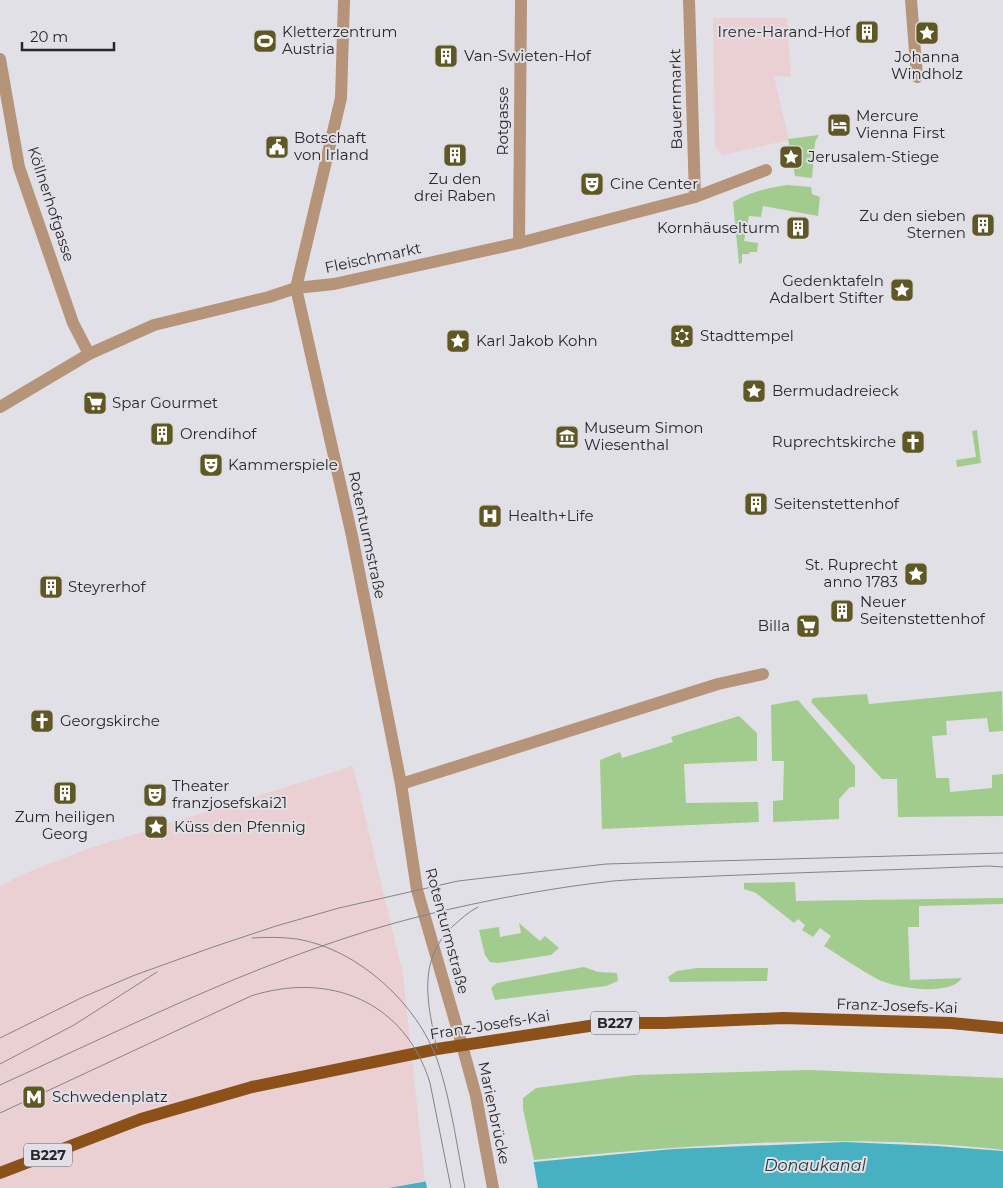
<svg xmlns="http://www.w3.org/2000/svg" width="1003" height="1188" viewBox="0 0 1003 1188" font-family="Montserrat,sans-serif">
	<style>
		.commercial { fill: #ebd0d3 }
		.green { fill: #a1cc8d }
		.water { fill: #48b1c1 }
		.pier { fill: #e2e0e7 }
		.lines { fill: none; stroke-linecap: round; stroke-linejoin: round }
		.minor { stroke: #b6947a; stroke-width: 12 }
		.tertiary { stroke: #b6947a; stroke-width: 12 }
		.primary { stroke: #8c5119; stroke-width: 12 }
		.tram { stroke: #848387; stroke-width: 1 }
		.labels { text-anchor: middle; stroke-width: 4; stroke-linejoin: round; paint-order: stroke }
		.shield { fill: #e2e0e7; stroke: #605f63; stroke-width: 1 }
		.shield-label { font-size: 14px; font-weight: bold; fill: #29282a }
		.poi-label { font-size: 15px; fill: #29282a; stroke: #e2e0e7; text-anchor: start }
		.street-label { font-size: 15px; fill: #29282a; stroke: #e2e0e7 }
		.water-label { font-size: 16px; font-style: italic; fill: #22393d; stroke: #e2e0e7 }
	</style>
	<rect width="100%" height="100%" fill="#e2e0e7"/>
	<g class="commercial">
		<polygon points="713,18 787,18 791,77 774,76 789,140 722,155 715,147"/>
		<polygon points="353,766 403,974 425,1181 389,1188 0,1188 0,886 23,874 87,849"/>
	</g>
	<g class="green">
		<polygon points="819,135 815,142 812,178 795,176 788,139"/>
		<path d="M787 185 811 187 812 194 820 197 818 216 763 206 761 217 749 216 744 241 758 243 757 252H750L749 254H742V263L739 264 733 202C750 192 767 188 787 185Z"/>
		<polygon points="977,430 981,463 957,467 956,460 976,457 972,431"/>
		<polygon points="1002,691 1003,731 989,732 987,718 946,721 947,735 932,736 936,778 949,778 950,792 992,788 992,775 1003,774 1003,816 898,817 897,779 882,779 811,702 813,698 867,694 869,704"/>
		<polygon points="798,700 855,766 855,787 850,787 839,799 839,819 773,822 773,801 783,800 784,761 772,761 771,705"/>
		<polygon points="739,716 757,733 757,761 684,764 686,803 758,802 759,822 602,829 600,760 620,752 622,758 673,742 671,737"/>
		<path d="M795 882 796 901 999 898H1003V904L919 906V927H908L910 980 962 978C950 997 895 988 877 979 859 969 842 957 824 946L831 936 820 928 813 937 802 930 805 925 798 919 794 923 756 893 744 889V883Z"/>
		<polygon points="519,923 540,941 545,936 559,948 551,955 498,963 490,962 485,955 479,930 499,927 500,937 521,933"/>
		<polygon points="584,967 598,972 617,973 618,981 606,986 495,1000 491,988 497,983"/>
		<polygon points="697,968 768,968 767,981 670,982 668,977 677,971"/>
		<path d="M809 1070 1003 1078V1150C847 1132 690 1145 534 1160L523 1109V1098L536 1088 635 1075Z"/>
	</g>
	<polygon class="water" points="845,1142 937,1146 1003,1151 1003,1188 389,1188 534,1162 673,1149"/>
	<polygon class="pier" points="533,1159 538,1188 427,1188 425,1178"/>
	<g class="lines">
		<g class="minor">
			<polyline points="344,0 341,98 296,288 352,536 401,784 417,890 462,1045"/>
			<polyline points="689,0 695,197"/>
			<polyline points="911,0 917,77"/>
			<polyline points="0,59 19,167 73,323 89,354"/>
			<polyline points="519,243 521,0"/>
			<polyline points="0,407 89,354 154,325 269,297 296,288 334,284 519,243 695,197 766,170"/>
			<polyline points="401,784 718,684 763,674"/>
		</g>
		<polyline class="tertiary" points="462,1045 476,1096 493,1188"/>
		<polyline class="primary" points="0,1173 141,1119 252,1087 437,1049 609,1023 665,1023 783,1018 951,1023 1003,1028"/>
		<g class="tram">
			<path d="M252 938C267 937 282 937 297 939 358 949 418 1004 438 1062 451 1102 457 1146 465 1188"/>
			<polyline points="0,1038 83,997 135,975 213,947 276,926 339,908 458,881 606,864 1003,853"/>
			<path d="M437 1049C428 1005 416 961 453 926 461 919 468 912 478 907"/>
			<polyline points="0,1064 74,1025 157,972"/>
			<path d="M0 1085C139 1022 276 952 425 915 487 900 550 888 613 881 647 878 682 878 716 876 807 872 898 870 989 866L1003 867"/>
			<path d="M0 1113 251 996C329 971 405 1001 430 1083L451 1188"/>
		</g>
	</g>
	<defs>
		<g id="building-square" transform="scale(1.25)"><rect x="-9" y="-9" width="18" height="18" rx="4" fill="#5f5825" stroke="#e2e0e7"/><path d="M-4-6H4V6H1V3H-1V6H-4ZM-2.5-4.3h1.7v1.8h-1.7ZM.8-4.3h1.7v1.8H.8ZM-2.5-1h1.7V.8h-1.7ZM.8-1h1.7V.8H.8Z" fill="#fff"/></g>
		<g id="sight-square" transform="scale(1.25)"><rect x="-9" y="-9" width="18" height="18" rx="4" fill="#5f5825" stroke="#e2e0e7"/><path d="M0-6L1.8-2.2L6-1.7L2.9 1.2L3.7 5.4L0 3.3L-3.7 5.4L-2.9 1.2L-6-1.7L-1.8-2.2Z" fill="#fff"/></g>
		<g id="stadium-square" transform="scale(1.25)"><rect x="-9" y="-9" width="18" height="18" rx="4" fill="#5f5825" stroke="#e2e0e7"/><path d="M0-5a6.5 5 0 1 0 0 10a6.5 5 0 1 0 0-10ZM-3.5-1.8h7v3.6h-7Z" fill="#fff"/></g>
		<g id="hotel-square" transform="scale(1.25)"><rect x="-9" y="-9" width="18" height="18" rx="4" fill="#5f5825" stroke="#e2e0e7"/><path d="M-6-4.5h1.5V1H6V5H4.5V3h-9V5H-6ZM-4 0a1.8 1.8 0 1 1 3.6 0ZM.5 0V-2.5h3Q6-2.5 6 0Z" fill="#fff"/></g>
		<g id="civic-square" transform="scale(1.25)"><rect x="-9" y="-9" width="18" height="18" rx="4" fill="#5f5825" stroke="#e2e0e7"/><path d="M-.6-6.5H3V-4.5H.6V-3L4-1V1h2V6H-6V1h2V-1L-.6-3ZM-1.2 2.5V6h2.4V2.5Z" fill="#fff"/></g>
		<g id="theatre-square" transform="scale(1.25)"><rect x="-9" y="-9" width="18" height="18" rx="4" fill="#5f5825" stroke="#e2e0e7"/><path d="M-5-5.5Q0-4 5-5.5V0Q5 5 0 6Q-5 5-5 0ZM-3.3-2.5H-1v1.5H-3.3ZM1-2.5H3.3v1.5H1ZM-2.8 1Q0 5.5 2.8 1Z" fill="#fff"/></g>
		<g id="synagogue-square" transform="scale(1.25)"><rect x="-9" y="-9" width="18" height="18" rx="4" fill="#5f5825" stroke="#e2e0e7"/><path d="M0-6.5L5.6 3.2H-5.6ZM0 6.5L5.6-3.2H-5.6Z" fill="#fff"/></g>
		<g id="supermarket-square" transform="scale(1.25)"><rect x="-9" y="-9" width="18" height="18" rx="4" fill="#5f5825" stroke="#e2e0e7"/><path d="M-6-5.5h2.5l.6 2H6L4.5 2H-2.5L-4.4-4H-6ZM-1.5 3.2a1.3 1.3 0 1 0 .1 0ZM3 3.2a1.3 1.3 0 1 0 .1 0Z" fill="#fff"/></g>
		<g id="museum-square" transform="scale(1.25)"><rect x="-9" y="-9" width="18" height="18" rx="4" fill="#5f5825" stroke="#e2e0e7"/><path d="M0-6L6-3V-2H-6V-3ZM-5-1h2V3h-2ZM-1-1h2V3h-2ZM3-1h2V3H3ZM-6 4H6V6H-6Z" fill="#fff"/></g>
		<g id="church-square" transform="scale(1.25)"><rect x="-9" y="-9" width="18" height="18" rx="4" fill="#5f5825" stroke="#e2e0e7"/><path d="M-1.2-6h2.4v3.5h3.3v2.4h-3.3V6h-2.4V-.1h-3.3v-2.4h3.3Z" fill="#fff"/></g>
		<g id="hospital-square" transform="scale(1.25)"><rect x="-9" y="-9" width="18" height="18" rx="4" fill="#5f5825" stroke="#e2e0e7"/><path d="M-5-5h3v3.5h4V-5h3V5h-3V1.5h-4V5h-3Z" fill="#fff"/></g>
		<g id="metro-square" transform="scale(1.25)"><rect x="-9" y="-9" width="18" height="18" rx="4" fill="#5f5825" stroke="#e2e0e7"/><path d="M-5.5 5V-5H-3L0 0L3-5H5.5V5H3V-.5L0 4L-3-.5V5Z" fill="#fff"/></g>
	</defs>
	<g fill-rule="evenodd">
		<use href="#building-square" x="867" y="32"/>
		<use href="#sight-square" x="927" y="33"/>
		<use href="#stadium-square" x="265" y="41"/>
		<use href="#building-square" x="446" y="56"/>
		<use href="#hotel-square" x="839" y="125"/>
		<use href="#civic-square" x="277" y="147"/>
		<use href="#building-square" x="455" y="155"/>
		<use href="#sight-square" x="791" y="157"/>
		<use href="#theatre-square" x="592" y="184"/>
		<use href="#building-square" x="983" y="225"/>
		<use href="#building-square" x="798" y="228"/>
		<use href="#sight-square" x="902" y="290"/>
		<use href="#synagogue-square" x="682" y="336"/>
		<use href="#sight-square" x="458" y="341"/>
		<use href="#sight-square" x="754" y="391"/>
		<use href="#supermarket-square" x="95" y="403"/>
		<use href="#building-square" x="162" y="434"/>
		<use href="#museum-square" x="567" y="437"/>
		<use href="#church-square" x="913" y="442"/>
		<use href="#theatre-square" x="211" y="465"/>
		<use href="#building-square" x="756" y="504"/>
		<use href="#hospital-square" x="490" y="516"/>
		<use href="#sight-square" x="916" y="574"/>
		<use href="#building-square" x="51" y="587"/>
		<use href="#building-square" x="842" y="611"/>
		<use href="#supermarket-square" x="808" y="626"/>
		<use href="#church-square" x="42" y="721"/>
		<use href="#building-square" x="65" y="793"/>
		<use href="#theatre-square" x="155" y="795"/>
		<use href="#sight-square" x="156" y="827"/>
		<use href="#metro-square" x="34" y="1097"/>
	</g>
	<g class="labels">
		<g class="shield">
			<rect x="591" y="1011.5" width="48" height="23" rx="4"/>
			<rect x="24" y="1143.5" width="48" height="23" rx="4"/>
		</g>
		<g class="shield-label">
			<text x="615" y="1028">B227</text>
			<text x="48" y="1160">B227</text>
		</g>
		<g class="poi-label">
			<text x="282" y="37">Kletterzentrum<tspan x="282" dy="17">Austria</tspan></text>
			<text x="850" y="37" text-anchor="end">Irene-Harand-Hof</text>
			<text x="464" y="61">Van-Swieten-Hof</text>
			<text x="927" y="62" text-anchor="middle">Johanna<tspan x="927" dy="17">Windholz</tspan></text>
			<text x="856" y="121">Mercure<tspan x="856" dy="17">Vienna First</tspan></text>
			<text x="294" y="143">Botschaft<tspan x="294" dy="17">von Irland</tspan></text>
			<text x="808" y="162">Jerusalem-Stiege</text>
			<text x="455" y="184" text-anchor="middle">Zu den<tspan x="455" dy="17">drei Raben</tspan></text>
			<text x="610" y="189">Cine Center</text>
			<text x="966" y="221" text-anchor="end">Zu den sieben<tspan x="966" dy="17">Sternen</tspan></text>
			<text x="780" y="233" text-anchor="end">Kornhäuselturm</text>
			<text x="884" y="286" text-anchor="end">Gedenktafeln<tspan x="884" dy="17">Adalbert Stifter</tspan></text>
			<text x="700" y="341">Stadttempel</text>
			<text x="476" y="346">Karl Jakob Kohn</text>
			<text x="772" y="396">Bermudadreieck</text>
			<text x="112" y="408">Spar Gourmet</text>
			<text x="584" y="433">Museum Simon<tspan x="584" dy="17">Wiesenthal</tspan></text>
			<text x="180" y="439">Orendihof</text>
			<text x="896" y="447" text-anchor="end">Ruprechtskirche</text>
			<text x="228" y="470">Kammerspiele</text>
			<text x="774" y="509">Seitenstettenhof</text>
			<text x="508" y="521">Health+Life</text>
			<text x="898" y="570" text-anchor="end">St. Ruprecht<tspan x="898" dy="17">anno 1783</tspan></text>
			<text x="68" y="592">Steyrerhof</text>
			<text x="860" y="607">Neuer<tspan x="860" dy="17">Seitenstettenhof</tspan></text>
			<text x="790" y="631" text-anchor="end">Billa</text>
			<text x="60" y="726">Georgskirche</text>
			<text x="172" y="791">Theater<tspan x="172" dy="17">franzjosefskai21</tspan></text>
			<text x="65" y="822" text-anchor="middle">Zum heiligen<tspan x="65" dy="17">Georg</tspan></text>
			<text x="174" y="832">Küss den Pfennig</text>
			<text x="52" y="1102">Schwedenplatz</text>
		</g>
		<g class="street-label">
			<text transform="translate(676 99) rotate(-91)" y="5">Bauernmarkt</text>
			<text transform="translate(503 121) rotate(-90)" y="5">Rotgasse</text>
			<text transform="translate(51 204) rotate(72)" y="5">Köllnerhofgasse</text>
			<text transform="translate(373 258) rotate(-12)" y="5">Fleischmarkt</text>
			<text transform="translate(367 535) rotate(78)" y="5">Rotenturmstraße</text>
			<text transform="translate(447 931) rotate(75)" y="5">Rotenturmstraße</text>
			<text transform="translate(897 1006) rotate(2)" y="5">Franz-Josefs-Kai</text>
			<text transform="translate(490 1025) rotate(-9)" y="5">Franz-Josefs-Kai</text>
			<text transform="translate(494 1113) rotate(78)" y="5">Marienbrücke</text>
		</g>
		<g class="water-label">
			<text x="815" y="1171">Donaukanal</text>
		</g>
	</g>
	<path d="M22 42v8h92v-8" fill="none" stroke="#29282a" stroke-width="2.5"/>
	<text x="30" y="42" font-size="15" fill="#29282a" stroke="#e2e0e7" stroke-width="4" paint-order="stroke">20 m</text>
</svg>
